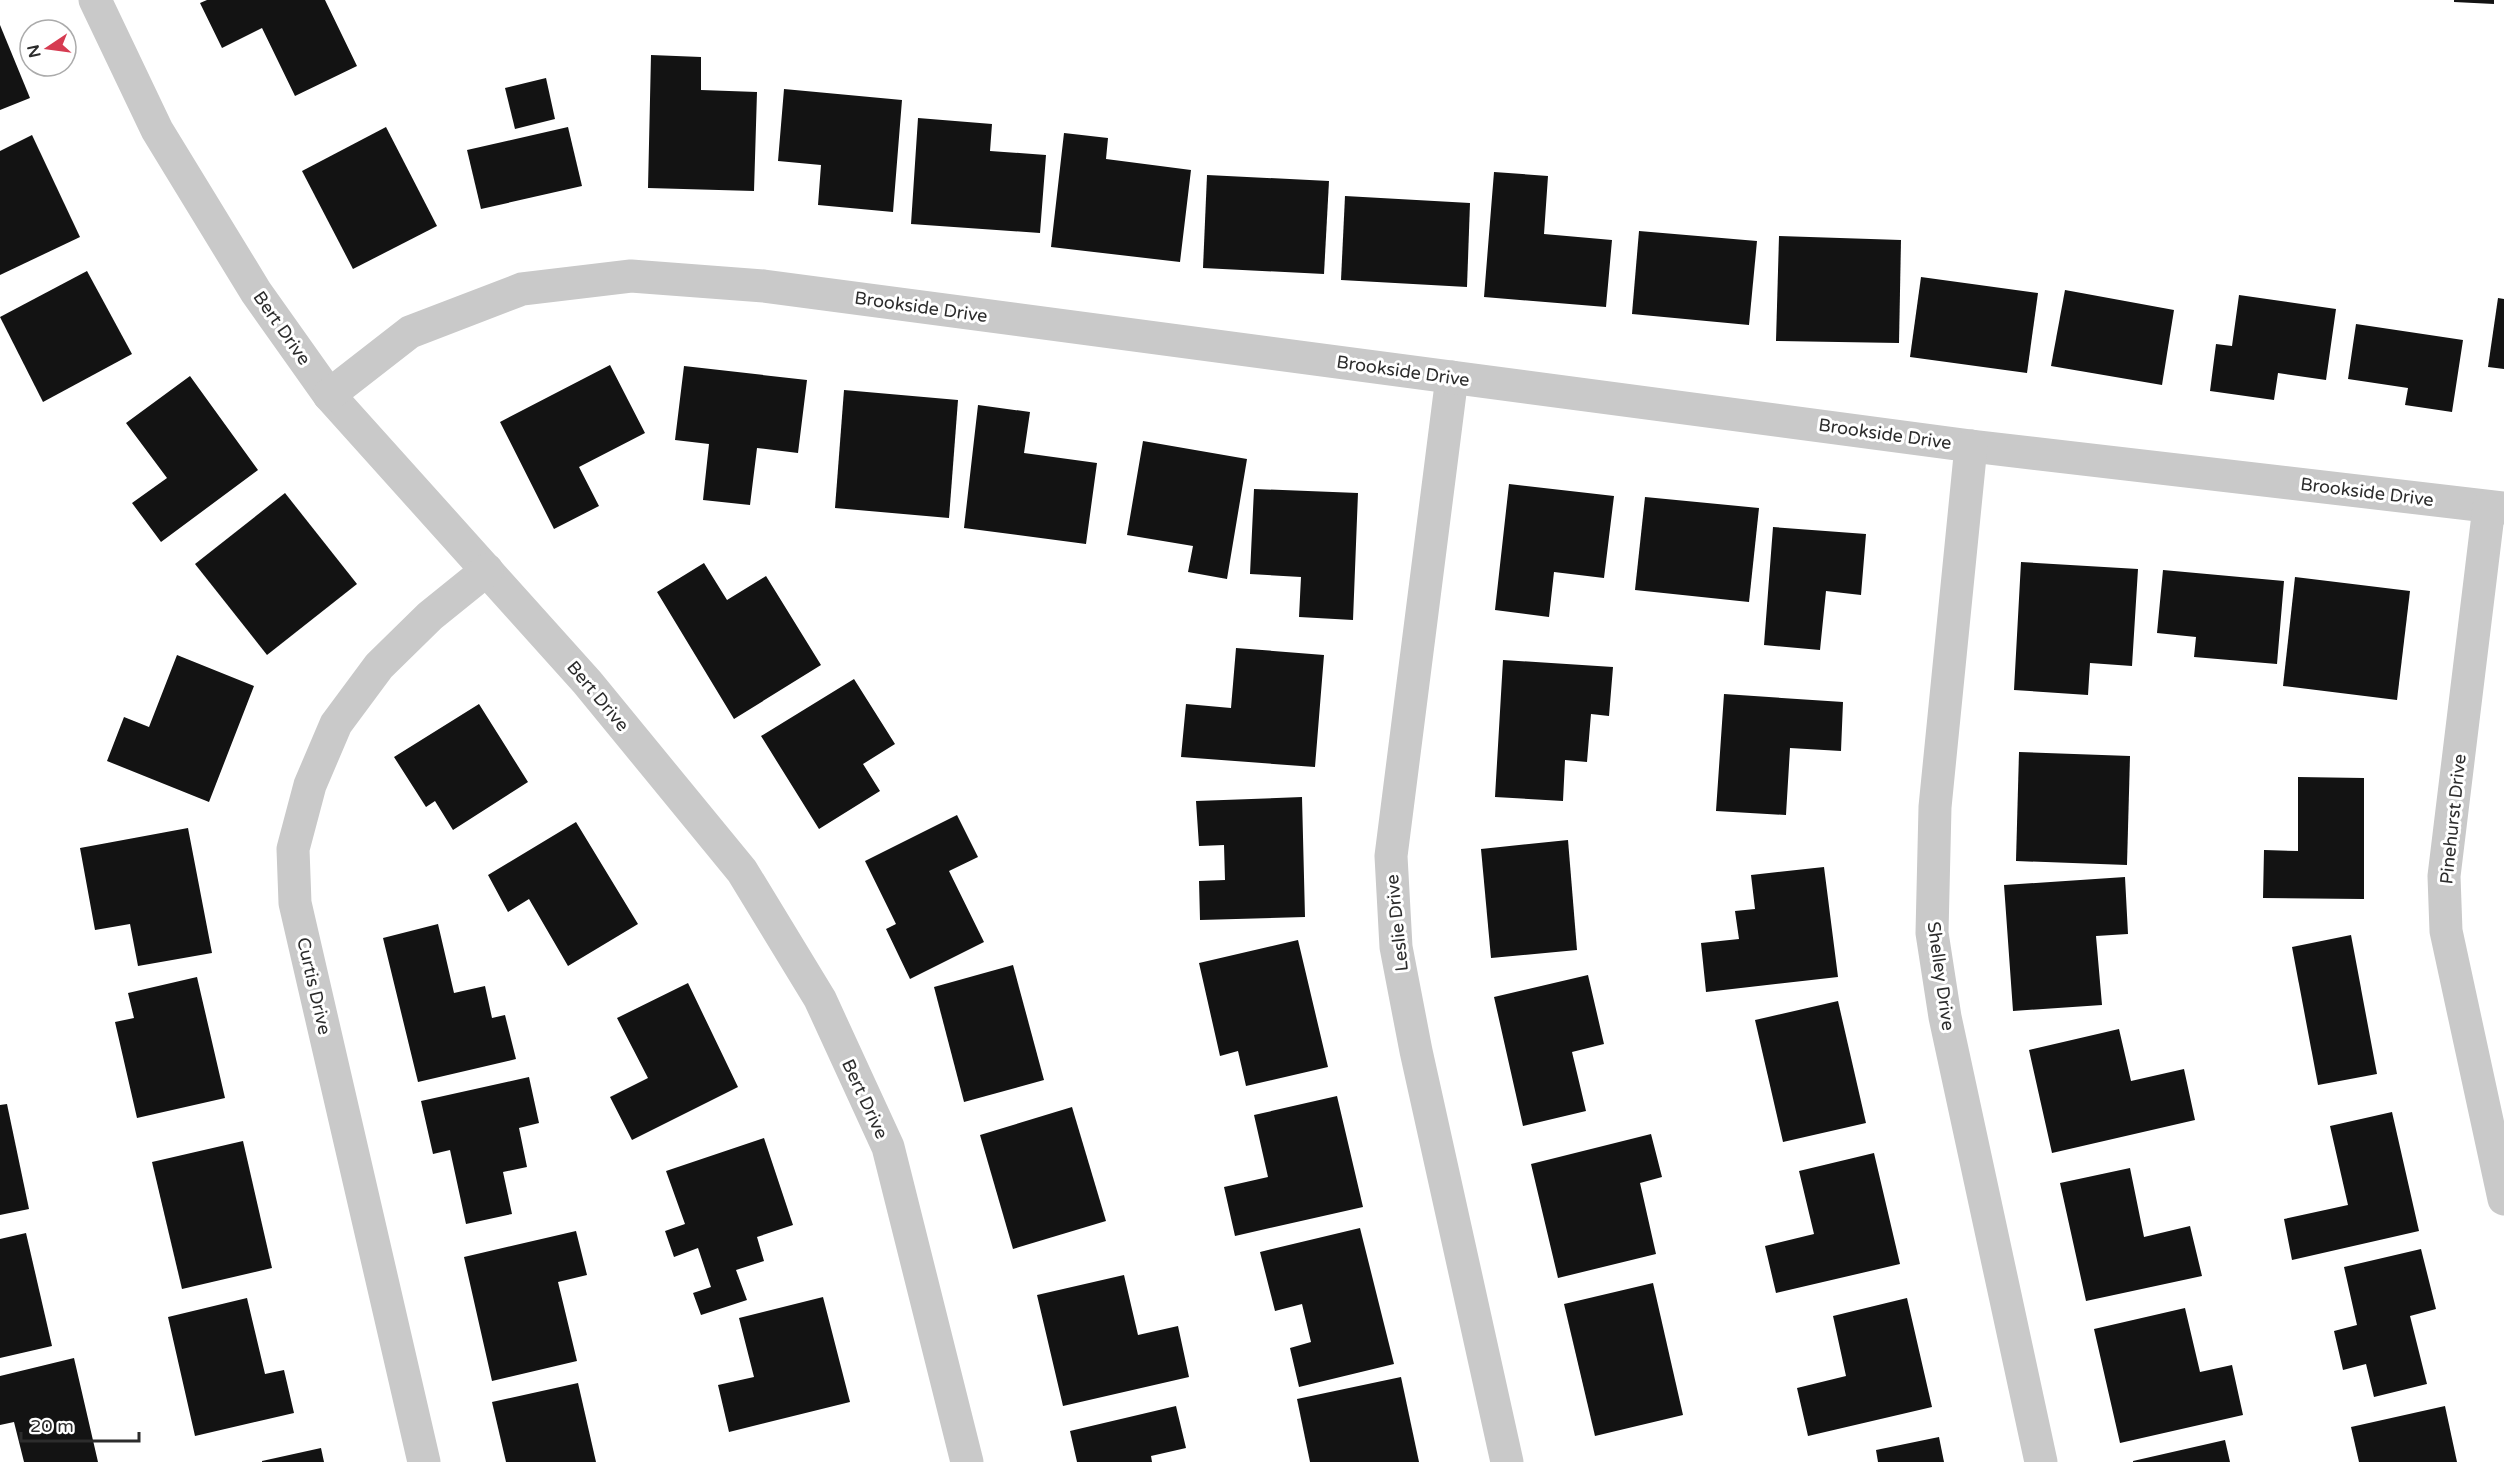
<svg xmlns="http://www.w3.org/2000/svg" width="2504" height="1462" viewBox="0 0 2504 1462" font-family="'Varela Round',sans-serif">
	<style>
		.building { fill: #131313 }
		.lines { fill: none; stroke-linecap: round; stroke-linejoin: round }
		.minor { stroke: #c9c9c9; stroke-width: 33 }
		.labels { text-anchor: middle; stroke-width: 6; stroke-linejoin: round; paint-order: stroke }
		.street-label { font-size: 18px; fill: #2c2c2c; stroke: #fff }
	</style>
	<rect width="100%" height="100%" fill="#fff"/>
	<g class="building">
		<polygon points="207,0 325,0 357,66 295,96 262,28 222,48 200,3"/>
		<polygon points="2454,0 2494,0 2494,4 2454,2"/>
		<polygon points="0,25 30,98 0,110"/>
		<polygon points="651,55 701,57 701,90 757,92 754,191 648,188"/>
		<polygon points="546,78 555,119 515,129 505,88"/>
		<polygon points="784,89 902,100 893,212 818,205 821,165 778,161"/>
		<polygon points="918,118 992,124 990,151 1046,155 1040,233 911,224"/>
		<polygon points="386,127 437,226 353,269 302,171"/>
		<polygon points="568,127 582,186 481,209 467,150"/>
		<polygon points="1064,133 1108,138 1106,159 1191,170 1180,262 1051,247"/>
		<polygon points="32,135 80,237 0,275 0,151"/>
		<polygon points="1494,172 1548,176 1544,234 1612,240 1606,307 1484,297"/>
		<polygon points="1207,175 1329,181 1324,274 1203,268"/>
		<polygon points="1345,196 1470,203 1467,287 1341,280"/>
		<polygon points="1639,231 1757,241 1749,325 1632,314"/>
		<polygon points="1779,236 1901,240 1899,343 1776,341"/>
		<polygon points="87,271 132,354 43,402 0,317"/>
		<polygon points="1921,277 2038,293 2027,373 1910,357"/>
		<polygon points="2065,290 2174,310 2162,385 2051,366"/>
		<polygon points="2239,295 2336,309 2326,380 2278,373 2274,400 2210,391 2216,344 2232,346"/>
		<polygon points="2498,298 2504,299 2504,369 2488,367"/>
		<polygon points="2356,324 2463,340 2452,412 2405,405 2408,388 2348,379"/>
		<polygon points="610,365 645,433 579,467 599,506 554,529 500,422"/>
		<polygon points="684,366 807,380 798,453 757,448 750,505 703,500 709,444 675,440"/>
		<polygon points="190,376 258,470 161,542 132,503 167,478 126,423"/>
		<polygon points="844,390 958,400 949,518 835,508"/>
		<polygon points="978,405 1030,412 1024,453 1097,463 1086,544 964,528"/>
		<polygon points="1143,441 1247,459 1227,579 1188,572 1193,546 1127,535"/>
		<polygon points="1509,484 1614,496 1604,578 1554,572 1549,617 1495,610"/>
		<polygon points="1254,489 1358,493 1353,620 1299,617 1301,577 1250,574"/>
		<polygon points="285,493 357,584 267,655 195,564"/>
		<polygon points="1645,497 1759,508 1749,602 1635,590"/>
		<polygon points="1773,527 1866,534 1861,595 1826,591 1820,650 1764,645"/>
		<polygon points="2021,562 2138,569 2132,666 2090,663 2088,695 2014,690"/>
		<polygon points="704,563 727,600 766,576 821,665 734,719 657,592"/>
		<polygon points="2163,570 2284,581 2277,664 2194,657 2196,637 2157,633"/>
		<polygon points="2295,577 2410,591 2397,700 2283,686"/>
		<polygon points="1236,648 1324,655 1315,767 1181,757 1186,704 1231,708"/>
		<polygon points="177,655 254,686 209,802 107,761 124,717 149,727"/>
		<polygon points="1503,660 1613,667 1609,716 1591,714 1587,762 1565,760 1563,801 1495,797"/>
		<polygon points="854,679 895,744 863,764 880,791 819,829 761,736"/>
		<polygon points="1724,694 1843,702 1841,751 1790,748 1786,815 1716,811"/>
		<polygon points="479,704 528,782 453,830 435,801 426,807 394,757"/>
		<polygon points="2019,752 2130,756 2127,865 2016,861"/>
		<polygon points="2298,777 2364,778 2364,899 2263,898 2264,850 2298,851"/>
		<polygon points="1302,797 1305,917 1200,920 1199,881 1225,880 1224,845 1199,846 1196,801"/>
		<polygon points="957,815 978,857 949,871 984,942 910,979 886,929 896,924 865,861"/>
		<polygon points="576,822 638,924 568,966 529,899 508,912 488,875"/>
		<polygon points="188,828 212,953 138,966 130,924 95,930 80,848"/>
		<polygon points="1568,840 1577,950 1491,958 1481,849"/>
		<polygon points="1824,867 1838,977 1706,992 1701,943 1739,939 1735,911 1755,909 1751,875"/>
		<polygon points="2125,877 2128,934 2096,936 2102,1005 2013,1011 2004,885"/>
		<polygon points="438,924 454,993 485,986 492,1018 505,1015 516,1059 418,1082 383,938"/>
		<polygon points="2351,935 2377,1074 2318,1085 2292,947"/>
		<polygon points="1298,940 1328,1067 1246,1086 1238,1051 1220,1056 1199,963"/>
		<polygon points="1013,965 1044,1080 964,1102 934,987"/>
		<polygon points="1588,975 1604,1044 1572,1052 1586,1111 1523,1126 1494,997"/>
		<polygon points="197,977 225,1098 137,1118 115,1022 134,1018 128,993"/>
		<polygon points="688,983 738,1087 632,1140 610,1097 648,1078 617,1018"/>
		<polygon points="1838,1001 1866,1123 1783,1142 1755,1020"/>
		<polygon points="2119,1029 2131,1081 2184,1069 2195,1120 2052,1153 2029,1050"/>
		<polygon points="529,1077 539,1123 519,1128 527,1167 503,1172 512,1214 466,1224 450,1150 433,1154 421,1101"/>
		<polygon points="1337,1096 1363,1207 1235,1236 1224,1187 1268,1177 1254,1115"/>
		<polygon points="7,1104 29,1209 0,1215 0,1105"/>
		<polygon points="1072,1107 1106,1221 1013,1249 980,1135"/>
		<polygon points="2392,1112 2419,1231 2292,1260 2284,1219 2348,1205 2330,1126"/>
		<polygon points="1651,1134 1662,1177 1640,1183 1656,1254 1558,1278 1531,1164"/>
		<polygon points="764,1138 793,1225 757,1237 764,1261 736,1270 747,1300 701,1315 693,1293 711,1287 698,1248 674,1257 665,1231 685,1224 666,1171"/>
		<polygon points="243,1141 272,1268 182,1289 152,1162"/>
		<polygon points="1874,1153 1900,1264 1776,1293 1765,1246 1814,1234 1799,1171"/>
		<polygon points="2130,1168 2144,1237 2190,1226 2202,1276 2086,1301 2060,1183"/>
		<polygon points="1360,1228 1394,1364 1299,1387 1290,1348 1311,1342 1302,1304 1275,1311 1260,1252"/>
		<polygon points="576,1231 587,1275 558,1282 577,1361 492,1381 464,1257"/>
		<polygon points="26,1233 52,1346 0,1358 0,1239"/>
		<polygon points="2421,1249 2436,1309 2410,1316 2427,1384 2374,1397 2366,1364 2343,1370 2334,1331 2357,1325 2344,1267"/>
		<polygon points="1124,1275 1138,1335 1178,1326 1189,1377 1063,1406 1037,1295"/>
		<polygon points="1653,1283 1683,1415 1595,1436 1564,1304"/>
		<polygon points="823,1297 850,1402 729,1432 718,1385 754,1377 739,1318"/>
		<polygon points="247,1298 265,1374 284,1370 294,1413 195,1436 168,1317"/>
		<polygon points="1907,1298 1932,1407 1808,1436 1797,1388 1846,1376 1833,1316"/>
		<polygon points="2185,1308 2200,1372 2232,1365 2243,1415 2120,1443 2094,1329"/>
		<polygon points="74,1358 98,1462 24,1462 14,1422 0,1425 0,1376"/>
		<polygon points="1401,1377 1419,1462 1310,1462 1297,1399"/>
		<polygon points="578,1383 596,1462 506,1462 492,1402"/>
		<polygon points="1176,1406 1186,1448 1151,1456 1152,1462 1077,1462 1070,1431"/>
		<polygon points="2445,1406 2457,1462 2359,1462 2351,1427"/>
		<polygon points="1939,1437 1944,1462 1878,1462 1876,1450"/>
		<polygon points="2225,1440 2230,1462 2133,1462 2133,1461"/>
		<polygon points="321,1448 324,1462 262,1462 262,1461"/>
	</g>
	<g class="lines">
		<g class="minor">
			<polyline points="95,0 157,130 256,292 329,395 587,682 742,871 820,999 888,1147 967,1462"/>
			<polyline points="1452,377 1391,856 1396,947 1416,1051 1507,1462"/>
			<polyline points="329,395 410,332 522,289 631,276 764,286 1971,446 2504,508"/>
			<polyline points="1971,446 1935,807 1932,933 1945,1017 2041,1462"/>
			<polyline points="2489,507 2444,876 2446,931 2504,1199"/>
			<polyline points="424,1462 295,903 293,849 310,785 336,724 379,666 430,616 487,570"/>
		</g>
	</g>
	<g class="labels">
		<g class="street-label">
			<text transform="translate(921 307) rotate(8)" y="6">Brookside Drive</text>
			<text transform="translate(282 328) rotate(55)" y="6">Bert Drive</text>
			<text transform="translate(1403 371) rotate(8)" y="6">Brookside Drive</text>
			<text transform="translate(1885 434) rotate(8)" y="6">Brookside Drive</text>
			<text transform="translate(2367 492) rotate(7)" y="6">Brookside Drive</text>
			<text transform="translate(598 696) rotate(50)" y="6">Bert Drive</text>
			<text transform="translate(2453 819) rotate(-84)" y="6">Pinehurst Drive</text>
			<text transform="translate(1397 923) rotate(-96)" y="6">Leslie Drive</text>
			<text transform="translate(1941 976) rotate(82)" y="6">Shelley Drive</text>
			<text transform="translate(314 986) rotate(77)" y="6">Curtis Drive</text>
			<text transform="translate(865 1099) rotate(65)" y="6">Bert Drive</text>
		</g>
	</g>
	<g transform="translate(48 48) rotate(257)"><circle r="28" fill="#ffffff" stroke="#ababab" stroke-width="1.5"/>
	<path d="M0-4.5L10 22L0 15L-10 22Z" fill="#d63b51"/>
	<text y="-9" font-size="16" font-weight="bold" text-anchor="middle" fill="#2c2c2c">N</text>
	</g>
	<path d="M21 1432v9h118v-9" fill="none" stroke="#2c2c2c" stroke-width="3"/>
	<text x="30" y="1432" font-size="18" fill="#2c2c2c" stroke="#ffffff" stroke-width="4.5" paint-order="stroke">20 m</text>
</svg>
